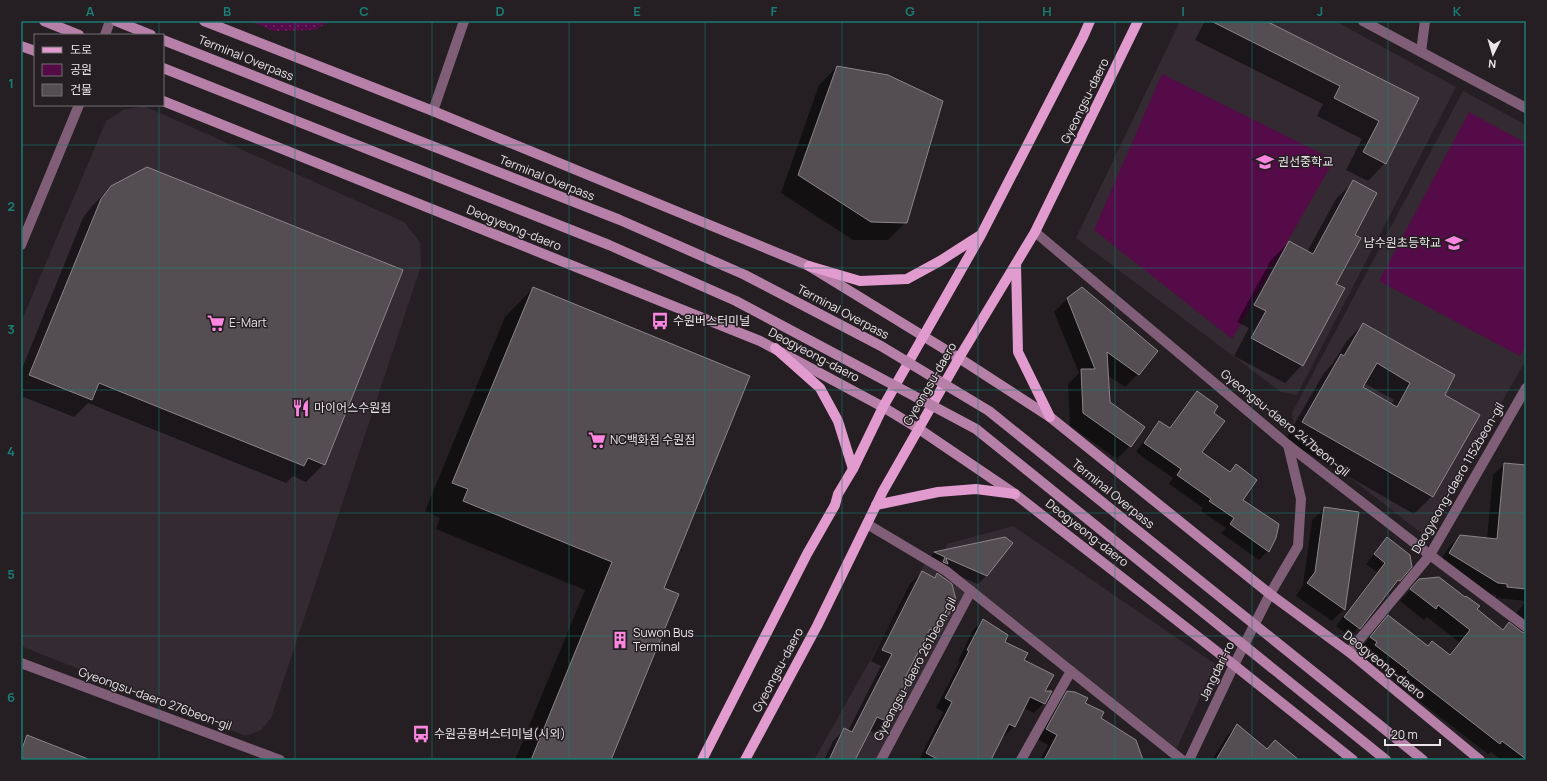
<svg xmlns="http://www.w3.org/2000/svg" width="1547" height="781" viewBox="0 0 1547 781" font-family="Manrope,'Noto Sans KR',sans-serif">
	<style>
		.built { fill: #342a31 }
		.grass { fill: url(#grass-dots) }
		.park { fill: #550b48 }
		.shadow { fill: #0007; fill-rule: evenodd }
		.building { fill: #544e52; stroke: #8b8589; fill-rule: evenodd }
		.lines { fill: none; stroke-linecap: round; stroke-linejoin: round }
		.minor { stroke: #805e77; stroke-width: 10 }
		.tertiary { stroke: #805e77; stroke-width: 10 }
		.secondary { stroke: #b680a8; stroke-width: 10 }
		.primary { stroke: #e19bce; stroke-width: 10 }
		.secondary-bridge { stroke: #b680a8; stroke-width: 10 }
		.grid { fill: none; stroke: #1a7c74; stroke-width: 1; stroke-opacity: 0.55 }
		.labels { text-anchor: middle; stroke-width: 3; stroke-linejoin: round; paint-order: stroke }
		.street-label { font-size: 12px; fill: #e8e4e7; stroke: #251f23 }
		.poi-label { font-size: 12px; fill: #e8e4e7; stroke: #251f23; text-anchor: start }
		.neatline { fill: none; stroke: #1a7c74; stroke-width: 1.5 }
		.grid-label { font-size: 13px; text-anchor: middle; font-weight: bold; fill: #1a7c74 }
	</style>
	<defs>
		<pattern id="grass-dots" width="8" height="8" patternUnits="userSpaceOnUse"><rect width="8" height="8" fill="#550b48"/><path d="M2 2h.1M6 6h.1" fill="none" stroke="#6d2e62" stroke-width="1.8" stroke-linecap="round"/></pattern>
	</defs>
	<rect width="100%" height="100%" fill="#251f23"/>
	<g class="built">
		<polygon points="1180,21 1335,21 1456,87 1297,395 1281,392 1076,238"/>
		<polygon points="1463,91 1526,125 1526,360 1425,536 1296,435 1292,413"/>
		<polygon points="144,106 404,222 420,242 421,266 271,718 261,730 246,736 21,646 21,322 106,121 123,110"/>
		<polygon points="1013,526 1215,664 1176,750 940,561 947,544"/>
		<polygon points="925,563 967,593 878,760 814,760"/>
	</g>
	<polygon class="grass" points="250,21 330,21 315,30 273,31"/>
	<g class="park">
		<polygon points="1162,74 1334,160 1232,339 1094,230"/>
		<polygon points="1469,112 1526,143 1526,345 1520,356 1379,281"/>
	</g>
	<g class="shadow">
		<polygon points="1205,21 1264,21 1418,99 1385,163 1368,181 1346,170 1362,139 1317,116 1323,104 1195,40"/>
		<polygon points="837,67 906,222 888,240 853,240 781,193 819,85"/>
		<polygon points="1354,181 1354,235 1302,365 1285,383 1234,356 1249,328 1237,322 1271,260 1289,242 1307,252 1336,199"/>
		<polygon points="111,187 324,464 306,482 293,476 286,483 88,403 74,417 21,396 21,371 83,218 93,205"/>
		<polygon points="533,288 662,588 610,760 515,760 585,590 436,529 440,518 425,511 505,317"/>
		<polygon points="1067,299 1138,374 1125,387 1107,375 1109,402 1130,446 1117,459 1070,426 1068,384 1079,373 1054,312"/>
		<path d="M1363 324 1443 395 1432 496 1414 514 1285 440 1324 373 1333 363 1346 342ZM1364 383 1394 400 1391 405 1362 388Z"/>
		<polygon points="1197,393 1212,413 1201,452 1229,472 1236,466 1242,500 1268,551 1259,560 1221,533 1226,528 1201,511 1203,508 1169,484 1173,478 1136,452 1151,431 1160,422 1169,429 1188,402"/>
		<polygon points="1504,464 1526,466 1526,601 1496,598 1496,595 1487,594 1438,565 1449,547 1461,536 1487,538 1493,475"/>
		<polygon points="1325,508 1344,609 1332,621 1296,596 1303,585 1312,520"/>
		<polygon points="1005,538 987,575 978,584 942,569 938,573 935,571 937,566 926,562 934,553"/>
		<polygon points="1387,539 1399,580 1350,637 1336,626 1377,572 1366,564"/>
		<polygon points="922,572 934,578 937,575 938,633 927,644 922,642 904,678 909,681 889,722 877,734 869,730 854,760 824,760 833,741 845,730 848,731 881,666 871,661 910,584"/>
		<polygon points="1419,580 1465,599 1476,610 1502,631 1526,601 1526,760 1501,760 1491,752 1488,754 1397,684 1398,683 1364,657 1367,654 1360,649 1388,617 1428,647 1449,655 1459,642 1427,617 1424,620 1400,601"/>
		<polygon points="983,620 1003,642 1023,660 1044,692 1044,703 1034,713 1024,708 1014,726 1005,736 1003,735 990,760 919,760 943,712 936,708 960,662 958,661 973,630"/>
		<polygon points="1067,692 1084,703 1139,760 1040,760 1048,745 1037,739 1057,703"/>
		<polygon points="1237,726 1266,750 1297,760 1212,760 1227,736"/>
		<polygon points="27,736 88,760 21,760 21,743"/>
	</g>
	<g class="building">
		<polygon points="1211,21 1266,21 1419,98 1386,164 1363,152 1379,121 1334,98 1340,86"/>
		<polygon points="837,66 888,75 943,101 907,223 871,222 798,175"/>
		<polygon points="147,167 403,270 325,465 308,458 304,466 99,383 92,400 29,375 101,199 111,186"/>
		<polygon points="1353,180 1377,193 1355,235 1361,238 1336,284 1345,288 1303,366 1251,338 1266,311 1254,305 1289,241 1313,254"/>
		<polygon points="533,287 750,376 664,588 679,594 611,760 531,760 612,562 463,501 468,489 452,483"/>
		<polygon points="1082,287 1158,351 1139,375 1107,352 1110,402 1145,427 1131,447 1083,413 1081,369 1095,369 1067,298"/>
		<path d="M1363 323 1455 375 1445 395 1480 415 1433 497 1302 422 1341 354 1344 356ZM1377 363 1410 383 1397 407 1363 387Z"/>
		<polygon points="1197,391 1218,406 1214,413 1225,421 1202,452 1230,472 1236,464 1257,480 1243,500 1279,524 1276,538 1269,552 1230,524 1234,518 1209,501 1211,499 1177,475 1181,469 1144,443 1159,421 1170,428"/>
		<polygon points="1504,463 1526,465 1526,589 1507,587 1507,584 1498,583 1449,553 1460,535 1497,539"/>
		<polygon points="1324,507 1359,512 1345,610 1307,583 1315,572"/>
		<polygon points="1005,537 1013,543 987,576 946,558 948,564 943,562 945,557 934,552"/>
		<polygon points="1387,537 1410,555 1412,567 1400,581 1398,580 1360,629 1344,617 1385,563 1374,554"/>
		<polygon points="922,571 935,578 937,573 952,584 956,600 939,634 930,629 905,678 911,680 890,723 877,717 855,760 829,760 844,728 852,732 892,654 882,650"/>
		<polygon points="1439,577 1465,597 1466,596 1480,606 1477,609 1503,630 1509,622 1522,632 1526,633 1526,759 1502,741 1500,744 1407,672 1409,671 1375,645 1377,642 1370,637 1388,615 1428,646 1432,641 1450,655 1470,630 1438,605 1436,609 1410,589 1419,579"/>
		<polygon points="983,619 1008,635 1005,642 1028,653 1024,660 1054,675 1045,691 1052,691 1045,704 1030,697 1015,727 1009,724 991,760 939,760 926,753 952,702 945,698 969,651 967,650"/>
		<polygon points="1067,691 1075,692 1088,698 1085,703 1104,712 1101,718 1136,740 1143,760 1044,760 1057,735 1046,729"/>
		<polygon points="1237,724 1267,749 1275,740 1299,760 1216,760"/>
		<polygon points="27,735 88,759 88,760 21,760 21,751"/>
	</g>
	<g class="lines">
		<g class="minor">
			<polyline points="1363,21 1526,108"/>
			<polyline points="1421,52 1425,21"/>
			<polyline points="1035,232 1288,445 1430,555 1526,627"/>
			<polyline points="867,524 946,571 1182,760"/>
			<polyline points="1270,594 1298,546 1301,499 1288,445"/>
			<polyline points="1349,652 1430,555 1526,388"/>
			<polyline points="21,663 280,760"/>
			<polyline points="881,760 971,591"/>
			<polyline points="1021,760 1071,671"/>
		</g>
		<g class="tertiary">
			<polyline points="105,35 110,21"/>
			<polyline points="433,111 464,21"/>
			<polyline points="21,245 79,105"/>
			<polyline points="1189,760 1234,665 1270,594"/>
		</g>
		<g class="secondary">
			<polyline points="44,21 79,35"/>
			<polyline points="116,21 151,35"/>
			<polyline points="204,21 433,111 809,266 959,358 1050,417 1270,594 1349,652 1480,760"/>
			<polyline points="21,46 35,51"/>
			<polyline points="163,101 760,341 883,407 919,429 1015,494 1234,665 1353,760"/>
		</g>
		<g class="primary">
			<polyline points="1016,264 1018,352 1050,417"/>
			<polyline points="809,266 860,281 907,279 940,261 979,236"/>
			<polyline points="775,348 820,388 838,421 853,469"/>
			<polyline points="876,505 938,492 976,489 1015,494"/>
			<polyline points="702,760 807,554 835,505 838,494 853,469 883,407 981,235 1083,37 1090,21"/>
			<polyline points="745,760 817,626 883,491 959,358 1035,232 1138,21"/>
		</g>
		<g class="secondary-bridge">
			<polyline points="163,40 620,220 745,275 881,346 989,411 1423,760"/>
			<polyline points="163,68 609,245 736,301 976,429 1386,760"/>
		</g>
	</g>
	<path class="grid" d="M159 21V35M295 21V760M432 21V760M569 21V760M705 21V760M842 21V760M978 21V760M1115 21V760M1252 21V760M1388 21V760M159 105V760M21 145H1526M21 268H1526M21 390H1526M21 513H1526M21 636H1526"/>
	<defs>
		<g id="school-bare" transform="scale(1.38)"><path d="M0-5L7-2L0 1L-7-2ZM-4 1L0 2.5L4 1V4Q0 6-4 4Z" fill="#fd86e1" stroke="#251f23" stroke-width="2.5" paint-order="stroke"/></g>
		<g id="bus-bare" transform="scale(1.38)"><path d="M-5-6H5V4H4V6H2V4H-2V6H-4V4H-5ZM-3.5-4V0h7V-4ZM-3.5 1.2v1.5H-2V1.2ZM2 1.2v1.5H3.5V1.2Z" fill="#fd86e1" stroke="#251f23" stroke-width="2.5" paint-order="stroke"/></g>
		<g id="supermarket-bare" transform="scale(1.38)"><path d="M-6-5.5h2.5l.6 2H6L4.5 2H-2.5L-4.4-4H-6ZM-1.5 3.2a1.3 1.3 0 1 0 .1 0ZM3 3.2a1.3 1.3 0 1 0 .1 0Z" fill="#fd86e1" stroke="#251f23" stroke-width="2.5" paint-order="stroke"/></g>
		<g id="restaurant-bare" transform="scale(1.38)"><path d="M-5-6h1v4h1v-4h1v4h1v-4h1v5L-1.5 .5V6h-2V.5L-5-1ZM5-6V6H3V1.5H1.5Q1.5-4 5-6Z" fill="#fd86e1" stroke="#251f23" stroke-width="2.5" paint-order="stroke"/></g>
		<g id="building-bare" transform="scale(1.38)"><path d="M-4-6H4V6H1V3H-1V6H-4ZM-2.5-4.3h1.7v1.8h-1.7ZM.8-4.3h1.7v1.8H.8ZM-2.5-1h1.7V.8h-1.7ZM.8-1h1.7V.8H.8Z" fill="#fd86e1" stroke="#251f23" stroke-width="2.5" paint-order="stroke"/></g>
	</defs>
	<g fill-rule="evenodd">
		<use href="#school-bare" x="1265" y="162"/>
		<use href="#school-bare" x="1454" y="243"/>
		<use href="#bus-bare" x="660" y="321"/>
		<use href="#supermarket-bare" x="216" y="323"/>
		<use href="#restaurant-bare" x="301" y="408"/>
		<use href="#supermarket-bare" x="597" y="440"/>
		<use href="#building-bare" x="620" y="640"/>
		<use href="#bus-bare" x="421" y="734"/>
	</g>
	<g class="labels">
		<g class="street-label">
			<text transform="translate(246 58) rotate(22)" y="4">Terminal Overpass</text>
			<text transform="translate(1085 101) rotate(-64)" y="4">Gyeongsu-daero</text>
			<text transform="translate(547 178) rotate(22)" y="4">Terminal Overpass</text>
			<text transform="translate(514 228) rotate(22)" y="4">Deogyeong-daero</text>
			<text transform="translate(843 312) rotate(28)" y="4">Terminal Overpass</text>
			<text transform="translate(814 355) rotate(28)" y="4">Deogyeong-daero</text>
			<text transform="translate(930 384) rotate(-60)" y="4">Gyeongsu-daero</text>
			<text transform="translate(1285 423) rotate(39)" y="4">Gyeongsu-daero 247beon-gil</text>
			<text transform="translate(1458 478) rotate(-60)" y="4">Deogyeong-daero 1152beon-gil</text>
			<text transform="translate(1113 494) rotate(39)" y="4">Terminal Overpass</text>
			<text transform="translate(1087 533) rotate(38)" y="4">Deogyeong-daero</text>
			<text transform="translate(1384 665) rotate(39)" y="4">Deogyeong-daero</text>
			<text transform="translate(915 669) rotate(-62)" y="4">Gyeongsu-daero 261beon-gil</text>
			<text transform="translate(778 670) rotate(-62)" y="4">Gyeongsu-daero</text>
			<text transform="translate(1217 671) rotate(-64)" y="4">Jangdari-ro</text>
			<text transform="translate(155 699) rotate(20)" y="4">Gyeongsu-daero 276beon-gil</text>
		</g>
		<g class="poi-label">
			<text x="1278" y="166">권선중학교</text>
			<text x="1441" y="247" text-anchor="end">남수원초등학교</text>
			<text x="673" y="325">수원버스터미널</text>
			<text x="229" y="327">E-Mart</text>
			<text x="314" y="412">마이어스수원점</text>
			<text x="610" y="444">NC백화점 수원점</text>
			<text x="633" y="637">Suwon Bus<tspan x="633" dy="14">Terminal</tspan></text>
			<text x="434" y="738">수원공용버스터미널(시외)</text>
		</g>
	</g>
	<rect width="1547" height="781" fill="none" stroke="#251f23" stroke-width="44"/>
	<rect x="34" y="34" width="130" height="72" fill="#251f23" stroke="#736e71"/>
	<rect x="42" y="47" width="20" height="6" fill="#e19bce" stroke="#736e71"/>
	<text x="70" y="54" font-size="12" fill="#e8e4e7">도로</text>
	<rect x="42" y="64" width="20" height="12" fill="#550b48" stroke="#736e71"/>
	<text x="70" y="74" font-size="12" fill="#e8e4e7">공원</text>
	<rect x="42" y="84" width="20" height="12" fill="#544e52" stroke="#736e71"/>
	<text x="70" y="94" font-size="12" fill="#e8e4e7">건물</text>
	<g transform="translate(1493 54) rotate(185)" stroke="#251f23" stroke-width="3" paint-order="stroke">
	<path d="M0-3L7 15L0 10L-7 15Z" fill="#e8e4e7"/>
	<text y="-6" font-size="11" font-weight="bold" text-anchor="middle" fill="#e8e4e7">N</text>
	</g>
	<path d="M1385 739v6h55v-6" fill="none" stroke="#e8e4e7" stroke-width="2"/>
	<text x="1391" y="739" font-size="12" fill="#e8e4e7" stroke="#251f23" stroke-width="3" paint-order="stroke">20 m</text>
	<rect x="22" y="22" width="1503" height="737" class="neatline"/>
	<g class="grid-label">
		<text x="90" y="16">A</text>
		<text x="227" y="16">B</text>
		<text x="364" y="16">C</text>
		<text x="500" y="16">D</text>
		<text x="637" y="16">E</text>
		<text x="774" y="16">F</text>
		<text x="910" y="16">G</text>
		<text x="1047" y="16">H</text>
		<text x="1183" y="16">I</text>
		<text x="1320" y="16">J</text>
		<text x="1457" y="16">K</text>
		<text x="11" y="88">1</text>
		<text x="11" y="211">2</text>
		<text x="11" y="334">3</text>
		<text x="11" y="456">4</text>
		<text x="11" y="579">5</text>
		<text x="11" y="702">6</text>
	</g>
</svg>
